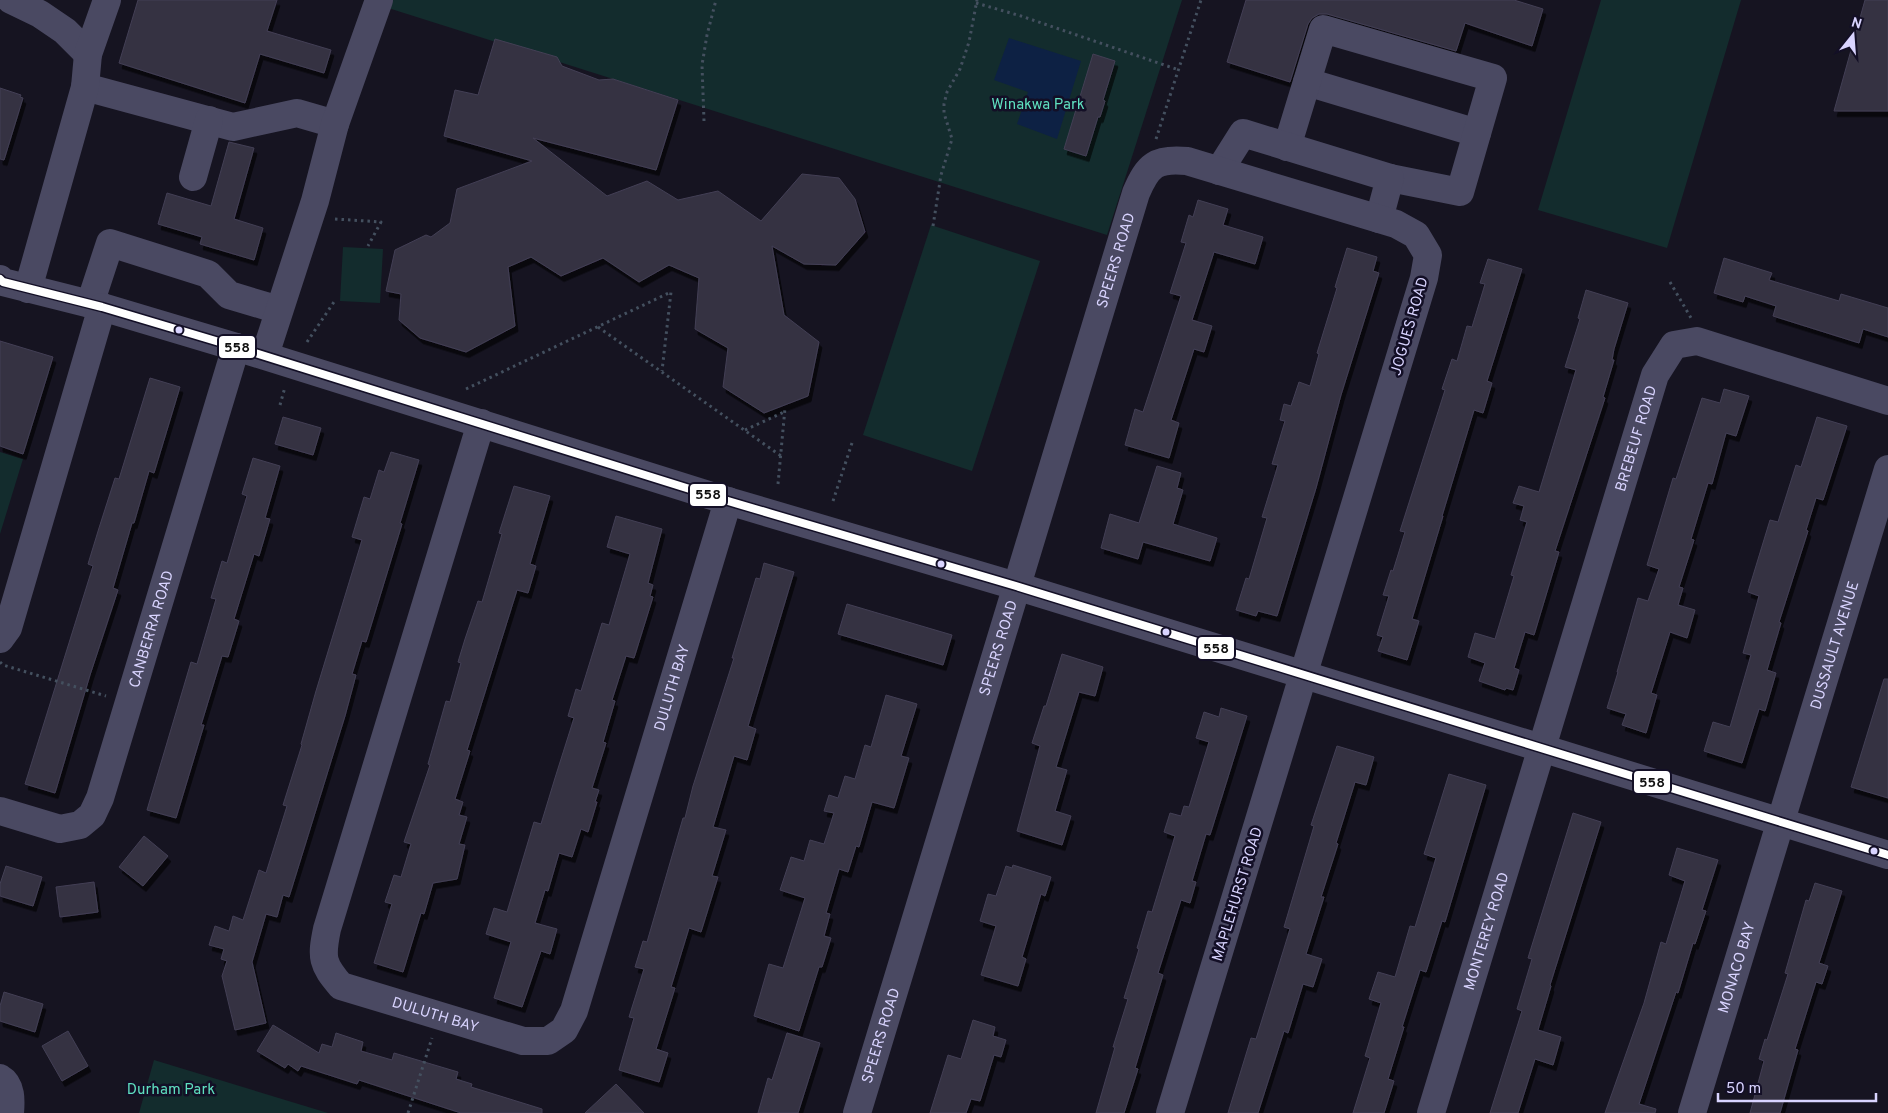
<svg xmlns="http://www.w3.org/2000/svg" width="1888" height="1113" viewBox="0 0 1888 1113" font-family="Overpass,sans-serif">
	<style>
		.green { fill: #132c2d }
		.water { fill: #0d2144 }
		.building { fill: #343243; stroke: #433f54; filter: url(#shadow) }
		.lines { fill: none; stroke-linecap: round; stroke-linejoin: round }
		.path { stroke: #44505f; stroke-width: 3; stroke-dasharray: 2.5 4; stroke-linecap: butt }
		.minor { stroke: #4a4962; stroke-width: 28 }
		.bus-1-casing { stroke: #130f26; stroke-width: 11 }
		.bus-1 { stroke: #fff; stroke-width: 8 }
		.bus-dot { fill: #d9d4ff; stroke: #130f26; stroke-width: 2 }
		.labels { text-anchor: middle; stroke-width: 5; stroke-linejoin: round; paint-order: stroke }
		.park-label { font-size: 15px; fill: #5fe0c0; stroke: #130f26 }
		.street-label { font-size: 15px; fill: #d9d4ff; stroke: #130f26 }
		.line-badge { stroke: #130f26; stroke-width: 2 }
		.pale-badge-label { font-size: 14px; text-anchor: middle; font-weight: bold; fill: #111 }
	</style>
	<defs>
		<filter id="shadow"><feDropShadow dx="3" dy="5.5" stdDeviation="0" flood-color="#0009"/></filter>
	</defs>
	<rect width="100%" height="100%" fill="#161421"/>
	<g class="green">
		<polygon points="387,0 1182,0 1107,235 385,7"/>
		<polygon points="1601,0 1741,0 1667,248 1538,210"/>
		<polygon points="931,225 1040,261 972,471 863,435"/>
		<polygon points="343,247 383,249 380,303 340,301"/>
		<polygon points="0,452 23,459 0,534"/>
		<polygon points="154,1060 328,1113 139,1113"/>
	</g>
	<polygon class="water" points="1009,38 1081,61 1057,139 1017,124 1028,92 994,80"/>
	<g class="building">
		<polygon points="138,0 277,0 267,31 331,50 324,73 260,54 245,103 119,63"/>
		<polygon points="1246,0 1514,0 1543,9 1532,46 1465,23 1456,51 1327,14 1319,14 1312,18 1308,24 1290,82 1227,62"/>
		<polygon points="1865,0 1888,0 1888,111 1834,111"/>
		<polygon points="495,39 557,57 562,66 599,80 613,79 678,100 656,170 533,138 607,196 647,181 678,200 718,191 761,221 802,174 839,178 855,199 865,232 836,265 804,264 772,246 784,315 819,342 808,396 764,413 723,387 728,348 695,329 699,278 669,265 639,282 603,258 561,276 531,257 508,267 515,326 466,352 420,338 399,320 401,294 386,291 395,250 426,235 431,237 450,223 457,189 532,161 444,136 455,90 478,95"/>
		<polygon points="1093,54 1115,61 1103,100 1105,101 1100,117 1098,117 1086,156 1064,149"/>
		<polygon points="0,88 21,95 20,97 23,98 4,160 0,159"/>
		<polygon points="229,142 254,148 234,219 263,228 254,260 200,244 202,237 158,224 167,193 211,206"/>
		<polygon points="1198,200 1228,209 1223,225 1263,237 1255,264 1214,252 1192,320 1212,326 1204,352 1194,349 1171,420 1179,423 1169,458 1125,445 1135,409 1143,412 1181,296 1170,293 1186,243 1181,242 1189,215 1193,217"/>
		<polygon points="1347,248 1377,257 1373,271 1379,273 1341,395 1316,488 1277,616 1258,611 1256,616 1236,610 1246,578 1249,579 1267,518 1262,517 1278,465 1272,464 1285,421 1280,420 1284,404 1291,406 1299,382 1310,386 1319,354 1317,353 1337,288 1335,287"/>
		<polygon points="1724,258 1772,273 1769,280 1839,301 1841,294 1888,308 1888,337 1863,329 1859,343 1773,316 1776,306 1745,296 1743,302 1714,293"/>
		<polygon points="1488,259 1522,269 1487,381 1492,383 1483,413 1474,410 1442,516 1443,516 1412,619 1419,621 1407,660 1378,651 1383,637 1377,635 1389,596 1383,595 1391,570 1393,571 1405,532 1400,531 1445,390 1442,389 1452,359 1457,361 1467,326 1472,327 1485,284 1480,283"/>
		<polygon points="1586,290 1628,303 1614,349 1612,360 1614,360 1603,397 1605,398 1555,551 1559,552 1534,635 1525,632 1514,668 1519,670 1513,690 1506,688 1505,690 1479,681 1485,663 1468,657 1475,633 1495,639 1514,576 1511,575 1527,522 1520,520 1524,506 1513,503 1519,486 1539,492 1576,370 1565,367 1580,319 1578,318"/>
		<polygon points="0,341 53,357 23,454 0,446"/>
		<polygon points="150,378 180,387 154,473 149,471 134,523 132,523 113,588 118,590 90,675 55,793 25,784 93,566 88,564 99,528 115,478 119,479"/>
		<polygon points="1724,389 1749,396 1736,436 1726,433 1712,484 1708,483 1691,539 1694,540 1679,587 1683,588 1678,605 1695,610 1687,638 1670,632 1651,693 1657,695 1646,733 1622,725 1626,714 1607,708 1618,672 1617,672 1638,598 1648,601 1659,569 1647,565 1673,478 1676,479 1702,398 1720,403"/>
		<polygon points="283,417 321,428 313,455 275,444"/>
		<polygon points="1817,417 1847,426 1823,500 1816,498 1806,530 1808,531 1779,622 1781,623 1767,670 1776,673 1765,711 1759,709 1742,763 1704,751 1713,722 1730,727 1751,655 1743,653 1759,596 1748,592 1770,520 1778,522 1796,465 1801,467"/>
		<polygon points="391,452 419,460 400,523 402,524 366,642 362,641 352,674 356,675 345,716 289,897 283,895 277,917 266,914 252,962 266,1023 235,1030 222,976 227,961 221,959 224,949 209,945 215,926 229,931 233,916 243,920 259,870 266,873 287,806 283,805 302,745 301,744 316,691 362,540 352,537 364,497 370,499 379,470 384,472"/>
		<polygon points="253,458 280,466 265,518 270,519 259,556 254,554 234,619 239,621 228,657 222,656 201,725 204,725 176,818 147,810 191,662 197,664 216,599 211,598 222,561 227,563 237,529 247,496 242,494"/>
		<polygon points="1157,466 1181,473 1177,488 1183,490 1173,524 1217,538 1210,561 1143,542 1138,559 1101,548 1110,514 1139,523"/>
		<polygon points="514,486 550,496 530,564 536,566 528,593 517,590 467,750 470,751 455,799 463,802 459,815 467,817 459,844 465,845 457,879 433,883 424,914 421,913 403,972 374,963 392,904 385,902 394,875 401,877 411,844 404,842 430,765 428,764 446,701 450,702 461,663 458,662 465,639 478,601 482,602 502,534 499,533"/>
		<polygon points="616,516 662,529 648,583 653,585 650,596 653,597 634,658 626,656 612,700 615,701 603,742 606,743 592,788 599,790 595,802 597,802 588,832 581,829 572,857 559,853 548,891 545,890 535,923 557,929 550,954 541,951 522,1007 494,998 511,942 486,934 494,908 507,912 534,822 541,824 555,778 574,718 568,716 576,689 581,691 602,623 609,625 630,554 607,547"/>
		<polygon points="764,563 794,572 748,726 756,729 747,760 734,756 713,827 726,830 712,876 718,877 701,932 689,928 671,987 675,988 656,1049 668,1053 659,1082 619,1070 634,1018 629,1017 644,969 635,967 643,941 647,942 683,818 685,818 693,786 734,658 732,658 756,578 760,579"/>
		<polygon points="847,604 952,635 943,665 838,634"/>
		<polygon points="1062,654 1103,667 1095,696 1079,692 1056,767 1067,770 1055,811 1071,816 1062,845 1017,831 1040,746 1032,743 1044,706 1046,706"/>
		<polygon points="1884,679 1888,679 1888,798 1851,787"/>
		<polygon points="886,695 917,704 901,756 909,758 894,808 872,802 859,847 856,846 848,872 839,869 826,913 830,914 824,936 831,938 822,967 819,967 799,1031 754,1016 769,964 783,968 805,898 780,890 791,857 804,861 810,840 824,844 834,813 824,811 829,795 838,798 845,776 855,779 865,745 871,747"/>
		<polygon points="1221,708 1247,716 1210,835 1206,834 1192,881 1196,882 1190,903 1181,900 1158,973 1163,975 1135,1068 1138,1069 1124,1113 1096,1113 1115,1047 1113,1047 1128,999 1124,998 1139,949 1137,948 1148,911 1152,912 1175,836 1164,832 1170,813 1181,816 1184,806 1189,807 1209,742 1196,738 1204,712 1219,717"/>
		<polygon points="1337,746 1374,757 1366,785 1355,782 1336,843 1338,844 1321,897 1324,897 1306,954 1322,959 1313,987 1303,984 1288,1033 1284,1031 1258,1113 1228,1113 1251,1038 1256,1039 1290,929 1284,927 1314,826 1311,825"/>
		<polygon points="1449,774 1486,785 1445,922 1442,921 1426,972 1420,970 1402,1027 1404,1027 1388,1079 1394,1081 1384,1113 1353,1113 1370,1058 1365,1056 1381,1003 1369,999 1378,972 1395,977 1410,926 1415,927 1436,858 1424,854"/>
		<polygon points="1573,813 1601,822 1550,985 1551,986 1538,1030 1561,1037 1553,1065 1535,1059 1518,1113 1490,1113 1522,1011 1517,1009 1532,959 1528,958"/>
		<polygon points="144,836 168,856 143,886 119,867"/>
		<polygon points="1677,848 1718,860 1702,910 1706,911 1695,944 1693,943 1678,993 1676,992 1639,1104 1656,1109 1655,1113 1605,1113 1644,1003 1661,942 1666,944 1685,881 1669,875"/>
		<polygon points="1013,865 1051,877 1045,896 1041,894 1022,957 1026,959 1018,986 981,975 996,926 980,921 988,894 996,896 1006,866 1012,868"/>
		<polygon points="6,866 42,877 33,906 0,896 0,884"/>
		<polygon points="94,882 98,912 60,917 56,887"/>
		<polygon points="1815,883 1842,891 1819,963 1828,966 1822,984 1816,982 1795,1049 1798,1050 1780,1113 1750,1113 1764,1061 1759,1059 1765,1039 1767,1040 1788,974 1785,973 1806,900 1809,901"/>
		<polygon points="4,992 43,1004 35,1032 0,1021 0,1006"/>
		<polygon points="973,1020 995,1027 993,1036 1006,1040 1001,1057 994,1055 980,1101 971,1099 966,1113 930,1113 948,1055 961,1059"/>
		<polygon points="273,1025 319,1053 322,1044 332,1047 336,1033 363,1042 361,1051 392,1060 394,1053 458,1072 456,1079 472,1084 471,1087 542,1109 542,1113 461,1113 359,1080 357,1084 301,1066 298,1071 288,1064 285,1068 257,1051"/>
		<polygon points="68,1031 88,1066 62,1081 42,1046"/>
		<polygon points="787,1033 820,1043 798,1113 758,1113 768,1078 772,1080"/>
		<polygon points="616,1084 644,1113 585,1113"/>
	</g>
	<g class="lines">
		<g class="path">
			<polyline points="976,3 1021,16 1179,70"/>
			<polyline points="704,121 702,65 707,35 716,0"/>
			<polyline points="1156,139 1201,0"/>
			<polyline points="335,219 381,222 368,246"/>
			<polyline points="933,226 941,175 952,139 944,113 944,104 947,92 960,69 969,42 977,0"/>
			<polyline points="1670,282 1691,318"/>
			<polyline points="598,327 781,456"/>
			<polyline points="307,342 336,299"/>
			<polyline points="466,389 671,292 662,371"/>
			<polyline points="280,405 285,387"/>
			<polyline points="745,430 784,412"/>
			<polyline points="778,484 785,408"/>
			<polyline points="833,501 852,443"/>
			<polyline points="0,662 3,665 106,696"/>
			<polyline points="408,1113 432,1038"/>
		</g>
		<g class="minor">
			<polyline points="11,0 40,14 65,31 88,54"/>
			<polyline points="1307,82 1477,133"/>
			<polyline points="85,87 233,127 297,113 335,124"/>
			<polyline points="1287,147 1323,29 1493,78 1460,192 1390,178"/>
			<polyline points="1219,171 1243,133 1390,178 1379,219"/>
			<polyline points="193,177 209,120"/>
			<polyline points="0,279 3,282 102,307 236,347 728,501 1016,586 1888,855"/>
			<polyline points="28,289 85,87 88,54 107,0"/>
			<polyline points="90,304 110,243 208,274 229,295 279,310"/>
			<polyline points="265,355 315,201 335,124 379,0"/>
			<path id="s1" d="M481 423 327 929C321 958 322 964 341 986L523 1041H548L564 1030 574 1011 728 501"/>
			<polyline points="0,639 8,628 102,307"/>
			<path id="s2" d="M0 811 60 829 80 825 92 815 100 798 236 347"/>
			<path d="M0 1078C12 1085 11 1101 10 1113"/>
			<path id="s3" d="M857 1113 1136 193C1148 165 1156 158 1187 161L1396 224 1416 235 1428 255 1424 278 1170 1113"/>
			<path id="s4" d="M1431 1113 1655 375 1674 345 1697 341 1888 401"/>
			<path id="s5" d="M1692 1113 1888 469"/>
		</g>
		<g class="bus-1-casing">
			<polyline id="bus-1" points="0,279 3,282 102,307 236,347 728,501 1016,586 1888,855"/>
		</g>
		<use href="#bus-1" class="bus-1"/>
	</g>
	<g class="bus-dot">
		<circle cx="179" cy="330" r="4.5"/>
		<circle cx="941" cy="564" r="4.5"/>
		<circle cx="1166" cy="632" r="4.5"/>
		<circle cx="1874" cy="851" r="4.5"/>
	</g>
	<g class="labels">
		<g class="park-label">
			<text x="1038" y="109">Winakwa Park</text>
			<text x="171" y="1094">Durham Park</text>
		</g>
		<g class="street-label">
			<text dy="5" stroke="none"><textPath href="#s3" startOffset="891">SPEERS ROAD</textPath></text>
			<text transform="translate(1409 326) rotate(-74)" y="5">JOGUES ROAD</text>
			<text dy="5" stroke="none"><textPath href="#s4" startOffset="705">BREBEUF ROAD</textPath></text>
			<text dy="5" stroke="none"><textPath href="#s2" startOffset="294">CANBERRA ROAD</textPath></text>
			<text dy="5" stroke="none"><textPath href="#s5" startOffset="489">DUSSAULT AVENUE</textPath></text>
			<text dy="5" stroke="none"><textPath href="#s3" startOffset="486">SPEERS ROAD</textPath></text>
			<text dy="5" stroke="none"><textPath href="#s1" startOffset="1185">DULUTH BAY</textPath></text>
			<text transform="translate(1237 894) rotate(-73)" y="5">MAPLEHURST ROAD</text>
			<text dy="5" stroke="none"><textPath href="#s4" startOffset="190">MONTEREY ROAD</textPath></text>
			<text dy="5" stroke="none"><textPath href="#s5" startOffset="152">MONACO BAY</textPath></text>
			<text dy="5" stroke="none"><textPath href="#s1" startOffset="690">DULUTH BAY</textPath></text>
			<text dy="5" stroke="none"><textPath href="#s3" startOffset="81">SPEERS ROAD</textPath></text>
		</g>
	</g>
	<g class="line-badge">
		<rect x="218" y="335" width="38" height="24" rx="5" fill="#fff"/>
		<rect x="689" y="483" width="38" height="24" rx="5" fill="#fff"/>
		<rect x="1197" y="636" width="38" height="24" rx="5" fill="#fff"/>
		<rect x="1633" y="770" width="38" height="24" rx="5" fill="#fff"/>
	</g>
	<g class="pale-badge-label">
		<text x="237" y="352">558</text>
		<text x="708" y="499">558</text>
		<text x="1216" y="653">558</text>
		<text x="1652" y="787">558</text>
	</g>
	<g transform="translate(1853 35) rotate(17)" stroke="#130f26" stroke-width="4" paint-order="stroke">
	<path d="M0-4L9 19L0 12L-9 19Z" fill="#d9d4ff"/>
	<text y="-8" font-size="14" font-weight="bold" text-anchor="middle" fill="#d9d4ff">N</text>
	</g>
	<path d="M1718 1093v8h158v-8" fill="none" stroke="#d9d4ff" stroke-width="2.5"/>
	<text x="1726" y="1093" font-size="15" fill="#d9d4ff" stroke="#130f26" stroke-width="4" paint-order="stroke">50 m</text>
</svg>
